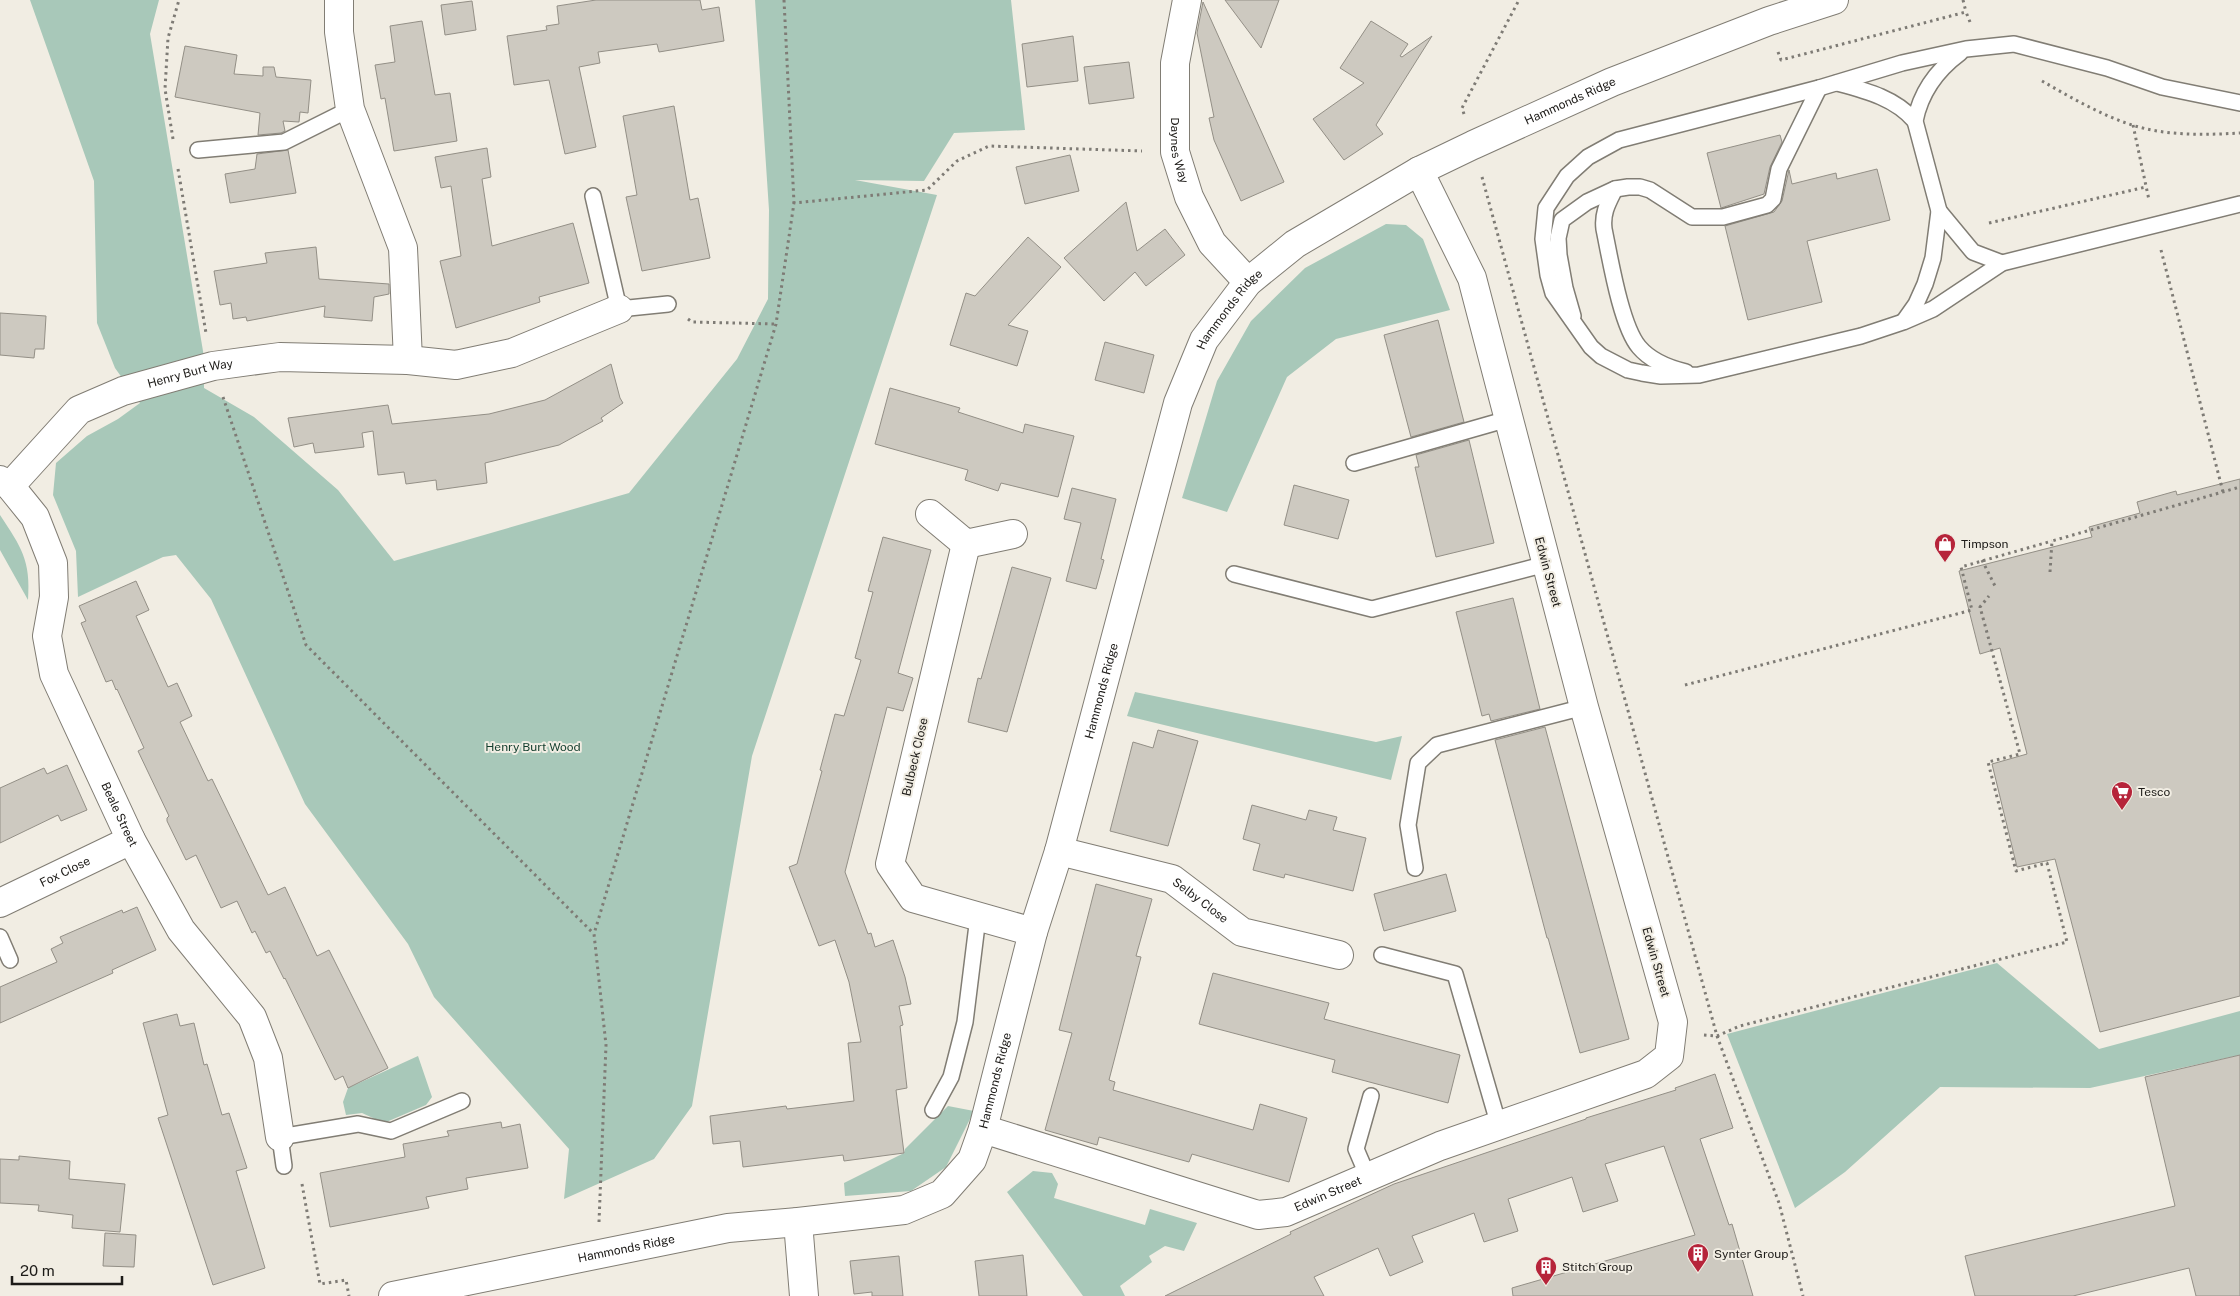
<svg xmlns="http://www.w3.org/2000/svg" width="2240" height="1296" viewBox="0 0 2240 1296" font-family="'Public Sans',sans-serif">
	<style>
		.green { fill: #a8c8b9 }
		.building { fill: #cdc9c0; stroke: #938f86 }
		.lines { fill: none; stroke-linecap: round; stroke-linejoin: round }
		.service-casing { stroke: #817d74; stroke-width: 18 }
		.minor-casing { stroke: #817d74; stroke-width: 30 }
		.path { stroke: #7e7b75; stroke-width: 3; stroke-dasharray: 2.5 4; stroke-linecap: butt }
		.service { stroke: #fff; stroke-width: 15 }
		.minor { stroke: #fff; stroke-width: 28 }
		.labels { text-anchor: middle; stroke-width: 4; stroke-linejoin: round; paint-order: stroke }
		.street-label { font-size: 12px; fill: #1d1b18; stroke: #f1ede3 }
		.poi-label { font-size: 12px; fill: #1d1b18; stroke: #f1ede3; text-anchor: start }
		.park-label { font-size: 12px; fill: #113d2c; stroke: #f1ede3 }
	</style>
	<rect width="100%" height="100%" fill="#f1ede3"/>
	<g class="green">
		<polygon points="30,0 159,0 150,34 204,357 204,388 254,417 338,490 394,561 629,493 737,359 768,299 769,210 755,0 1011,0 1025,130 954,133 924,181 855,180 937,195 752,756 692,1106 654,1159 564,1199 569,1149 434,997 408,944 305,804 211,599 176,555 163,557 78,597 76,551 53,495 56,463 87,436 118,419 140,403 115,368 97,323 94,181"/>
		<polygon points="1386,224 1406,225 1423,239 1450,310 1336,339 1287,377 1227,512 1182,498 1217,381 1251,321 1305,268"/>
		<path d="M0 515C21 547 31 560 28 600L0 550Z"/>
		<polygon points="1135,692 1376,742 1402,736 1391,780 1127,716"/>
		<polygon points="1997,963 2099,1049 2240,1011 2240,1055 2090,1088 1940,1087 1845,1172 1795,1208 1727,1034"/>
		<polygon points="418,1056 432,1097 426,1105 384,1123 362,1113 346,1115 343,1102 348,1088"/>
		<polygon points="948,1106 974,1111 946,1167 911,1191 845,1196 844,1183 904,1153 905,1149"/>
		<polygon points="1033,1171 1052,1173 1058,1184 1054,1198 1145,1225 1150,1209 1197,1223 1184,1251 1165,1246 1149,1256 1152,1262 1120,1286 1125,1296 1083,1296 1007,1192"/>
	</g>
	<g class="building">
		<polygon points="596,0 700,0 702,10 719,7 724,41 659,52 657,44 598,52 600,63 579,67 596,147 565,154 549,80 514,85 507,36 547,30 546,26 559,24 557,6"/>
		<polygon points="1225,0 1279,0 1261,48"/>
		<polygon points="472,1 476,30 445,35 441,5"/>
		<polygon points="1203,2 1284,182 1241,201 1214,140 1209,118 1214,117 1197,33"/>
		<polygon points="422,21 435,95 450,93 457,141 394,151 385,98 381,99 375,65 395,62 390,26"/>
		<polygon points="1371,21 1408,44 1400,56 1402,57 1432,36 1376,125 1383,134 1344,160 1313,119 1364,83 1340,68"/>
		<polygon points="1073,36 1078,81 1027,87 1022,44"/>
		<polygon points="185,46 237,55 234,74 263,76 263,67 274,67 276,77 311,80 308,113 300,112 299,122 283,121 285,131 281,133 258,135 260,113 175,97"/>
		<polygon points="1129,62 1134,98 1089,104 1084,67"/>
		<polygon points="674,106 690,200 698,198 710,258 642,271 626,197 637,195 623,116"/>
		<polygon points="1780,135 1782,142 1770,167 1764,194 1721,208 1707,153"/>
		<polygon points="487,148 491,177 482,179 492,246 573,223 589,283 539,297 540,302 456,328 440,261 461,256 451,186 441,188 435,157"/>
		<polygon points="288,150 296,193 230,203 225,174 255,169 257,154"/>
		<polygon points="1070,155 1079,191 1025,204 1016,167"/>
		<polygon points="1877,169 1890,220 1807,241 1822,302 1748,320 1725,226 1774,212 1782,201 1789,170 1792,184 1836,173 1837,179"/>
		<polygon points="1126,202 1137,251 1165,229 1185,255 1146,286 1135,272 1104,301 1064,258"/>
		<polygon points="1028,237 1061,267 1008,325 1028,331 1017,366 950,345 966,293 975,296"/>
		<polygon points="316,247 319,279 389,284 389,294 374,297 372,321 324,317 325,306 247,321 246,317 233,319 231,303 220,305 214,271 267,263 265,253"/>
		<polygon points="0,313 46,316 44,349 35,349 34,358 0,355"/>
		<polygon points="1438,320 1464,422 1411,437 1384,335"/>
		<polygon points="1105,342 1154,355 1144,393 1095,380"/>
		<polygon points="611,364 620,398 623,403 601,418 603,421 559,445 485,463 487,483 437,490 436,480 406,484 404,472 378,475 373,431 362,433 364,447 315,453 313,443 294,447 288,418 388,405 392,424 489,414 545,400"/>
		<polygon points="890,388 960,408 958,412 1023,433 1025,424 1074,436 1058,497 1001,483 998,491 965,480 968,470 875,444"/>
		<polygon points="1469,440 1494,543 1436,557 1415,467 1419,467 1416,455"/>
		<polygon points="2240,479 2240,996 2100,1032 2055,859 2017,867 1992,764 2027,754 2000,648 1980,654 1959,571 2092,537 2089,527 2140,513 2137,502 2176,491 2177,495"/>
		<polygon points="1294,485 1349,500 1338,539 1284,525"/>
		<polygon points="1072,488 1116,499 1101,559 1104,560 1096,589 1066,581 1081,523 1064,519"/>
		<polygon points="883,537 931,550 898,673 913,678 903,711 887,707 845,872 868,934 871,933 875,947 893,940 905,977 911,1004 899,1006 903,1025 900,1026 907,1088 896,1090 904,1153 844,1161 843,1155 743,1167 740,1141 713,1144 710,1116 786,1106 787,1109 854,1101 848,1043 861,1042 849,982 835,940 819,946 789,867 797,864 822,771 820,770 835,714 844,716 861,660 855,658 873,592 868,591"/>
		<polygon points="1012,567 1051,578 1007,732 968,722 978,678 981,679"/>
		<polygon points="136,581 149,610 136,616 168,687 177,683 192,716 180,722 208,781 212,779 268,895 285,887 317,956 329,950 388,1068 348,1088 343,1076 335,1080 285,978 284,979 270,951 266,953 255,931 252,933 237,901 221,908 196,855 186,860 167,821 167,818 169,816 138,751 144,748 117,689 116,690 112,680 106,682 81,623 86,621 79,606"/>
		<polygon points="1513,598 1540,709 1491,721 1489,714 1482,716 1456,612"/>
		<polygon points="1545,727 1629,1039 1580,1053 1548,938 1547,938 1495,740"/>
		<polygon points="1158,730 1198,741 1168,846 1110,831 1133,742 1153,748"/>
		<polygon points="67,765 87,810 61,821 58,815 0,843 0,788 44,768 47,774"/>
		<polygon points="1252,805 1306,820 1309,810 1337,817 1333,830 1366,838 1353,891 1285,874 1284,878 1253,870 1260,844 1243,839"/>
		<polygon points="1446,874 1456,911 1384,931 1374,894"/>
		<polygon points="1096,884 1152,899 1136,956 1141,957 1109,1080 1115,1082 1113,1090 1253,1130 1260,1104 1307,1118 1289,1182 1192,1154 1189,1162 1099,1137 1097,1145 1045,1130 1072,1033 1059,1030"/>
		<polygon points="137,907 156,950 112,970 113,973 0,1023 0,987 57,962 51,949 63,943 60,937 122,910 123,913"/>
		<polygon points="1213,973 1329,1003 1324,1019 1460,1055 1448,1103 1332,1072 1335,1060 1199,1024"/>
		<polygon points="177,1014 180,1026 194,1023 204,1065 207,1064 222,1115 229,1113 247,1168 236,1171 265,1268 213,1285 158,1118 168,1115 143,1023"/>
		<polygon points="2240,1055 2240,1296 2196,1296 2189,1268 2073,1296 1975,1296 1965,1256 2175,1206 2145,1077"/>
		<polygon points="1715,1074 1733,1128 1700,1139 1729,1225 1732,1224 1753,1296 1513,1296 1512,1288 1695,1235 1664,1146 1605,1164 1618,1201 1583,1212 1572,1177 1508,1199 1518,1231 1484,1242 1474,1213 1412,1236 1423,1262 1390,1276 1378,1248 1314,1277 1324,1296 1165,1296 1291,1234 1290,1232 1394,1184 1586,1119 1586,1118 1676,1090 1675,1088"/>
		<polygon points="501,1122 502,1128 520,1124 528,1168 466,1178 468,1189 426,1197 429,1208 330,1227 320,1173 405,1157 403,1144 449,1136 447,1131"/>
		<polygon points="19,1156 70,1161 69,1179 125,1184 120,1232 72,1228 73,1215 38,1211 39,1205 0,1203 0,1159 19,1160"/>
		<polygon points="105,1233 136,1235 134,1267 103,1266"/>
		<polygon points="1023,1255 1027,1296 979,1296 975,1261"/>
		<polygon points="899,1256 903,1296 872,1296 872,1292 854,1294 850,1261"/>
	</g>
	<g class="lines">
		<g class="service-casing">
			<g id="service">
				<path d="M1837 83C1867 91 1895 98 1915 121"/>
				<polyline points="2240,103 2162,87 2107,68 2014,44 1966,49 1902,63 1819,88 1619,140 1588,157 1567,176 1546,208 1543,239 1548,275 1553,293 1591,347 1601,356 1628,370 1642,373 1661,376 1699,375 1861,336 1903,322 1933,309 2002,263 2240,204"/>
				<polyline points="198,150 284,142 350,109"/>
				<path d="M1615 189C1608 203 1602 213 1604 229 1610 258 1621 326 1639 347 1650 360 1669 368 1686 372"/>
				<polyline points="593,196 619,309 668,304"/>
				<polyline points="1939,211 1973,252 2002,263"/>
				<polyline points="1573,316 1565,288 1559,255 1558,238 1562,220 1587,202 1615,189 1628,187 1640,187 1650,190 1692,217 1723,217 1767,205 1773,199 1779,169 1819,88"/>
				<path d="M1904 321 1916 304 1925 284 1933 258 1939 211 1915 121C1921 91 1937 70 1960 53"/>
				<polyline points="1354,463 1508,419"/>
				<polyline points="1234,574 1372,609 1546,564"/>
				<polyline points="1415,868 1408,825 1418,763 1437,745 1584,707"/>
				<polyline points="0,937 10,960"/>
				<polyline points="1382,955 1455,974 1499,1126"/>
				<polyline points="933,1110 951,1077 965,1022 978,917"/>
				<polyline points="284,1166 280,1137 358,1124 391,1131 462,1101"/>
				<polyline points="1368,1177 1356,1149 1371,1096"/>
			</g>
		</g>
		<g class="minor-casing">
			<g id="minor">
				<polyline points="339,0 339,32 350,109 403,248 408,360"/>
				<path id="s1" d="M1187 0 1175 63V152L1189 197 1212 243 1248 282"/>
				<path id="s2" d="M0 480 10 486 35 517 53 563 54 597 47 636 54 674 131 840 181 930 252 1017 268 1058 280 1137"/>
				<path id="s3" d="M10 486 79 410 123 391 213 366 280 357 408 360 456 365 512 353 619 309"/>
				<polyline points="930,514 966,544 1013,534"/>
				<polyline points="966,544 890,864 913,898 1033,932"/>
				<path id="s4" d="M1059 851 1172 879 1242 932 1339 955"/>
				<path id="s5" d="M0 903 131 840"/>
				<path id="s6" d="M983 1129 1258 1215 1286 1212 1440 1146 1646 1074 1669 1056 1673 1022 1584 707 1472 278 1419 171"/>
				<polyline points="798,1222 804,1296"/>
				<path id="s7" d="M393 1296 728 1228 798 1222 904 1210 942 1194 972 1160 983 1129 1033 932 1059 851 1178 403 1204 340 1248 282 1295 244 1419 171 1473 145 1612 82 1769 21 1834 0"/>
			</g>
		</g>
		<g class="path">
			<polyline points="784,0 794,203"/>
			<polyline points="1963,0 1966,12"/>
			<polyline points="1778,52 1781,60 1966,12 1970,22"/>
			<path d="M2042 81C2070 97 2101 115 2132 125 2166 136 2205 135 2240 133"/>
			<polyline points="1464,114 1462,108 1519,0"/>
			<polyline points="2133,125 2149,200"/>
			<polyline points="173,139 165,89 168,38 179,0"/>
			<polyline points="178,169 206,333"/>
			<polyline points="1482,177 1717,1036 1779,1203 1803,1296"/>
			<polyline points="1989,223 2146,187"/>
			<polyline points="2161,250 2223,492"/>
			<polyline points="688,319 692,322 776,324"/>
			<polyline points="223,397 306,645 594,934"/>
			<polyline points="1982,560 1995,586"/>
			<polyline points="2050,572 2052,541 2240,487"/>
			<polyline points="1685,685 1972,610 1961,567 2052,541"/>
			<polyline points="1704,1035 1717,1036 1740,1026 2067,942 2047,863 2016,871 1988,762 2020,754 1980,607 1989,596"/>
			<polyline points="302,1184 320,1284 346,1280 349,1296"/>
			<polyline points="599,1222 606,1045 594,934 776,324 794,203 927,190 957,161 989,146 1142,151"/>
		</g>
		<use href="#service" class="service"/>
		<use href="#minor" class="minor"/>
	</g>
	<defs>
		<g id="shop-pin" transform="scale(1.125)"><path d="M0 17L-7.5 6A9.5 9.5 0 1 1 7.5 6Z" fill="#b6243a" stroke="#f1ede3"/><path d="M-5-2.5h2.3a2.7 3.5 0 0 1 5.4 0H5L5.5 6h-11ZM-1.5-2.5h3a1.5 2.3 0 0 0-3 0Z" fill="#fff"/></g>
		<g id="supermarket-pin" transform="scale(1.125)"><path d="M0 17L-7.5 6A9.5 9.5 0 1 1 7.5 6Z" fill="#b6243a" stroke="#f1ede3"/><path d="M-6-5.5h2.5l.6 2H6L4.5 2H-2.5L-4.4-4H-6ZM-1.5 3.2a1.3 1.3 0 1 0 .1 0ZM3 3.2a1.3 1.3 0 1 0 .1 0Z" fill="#fff"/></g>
		<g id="building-pin" transform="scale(1.125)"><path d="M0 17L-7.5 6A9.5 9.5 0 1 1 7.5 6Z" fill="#b6243a" stroke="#f1ede3"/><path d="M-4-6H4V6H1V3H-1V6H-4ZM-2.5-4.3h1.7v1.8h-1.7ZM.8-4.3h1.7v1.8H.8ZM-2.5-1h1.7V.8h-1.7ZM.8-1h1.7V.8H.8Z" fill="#fff"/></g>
	</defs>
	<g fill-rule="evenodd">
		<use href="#shop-pin" x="1945" y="544"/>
		<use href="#supermarket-pin" x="2122" y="792"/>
		<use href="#building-pin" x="1698" y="1254"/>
		<use href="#building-pin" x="1546" y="1267"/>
	</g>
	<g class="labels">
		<g class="street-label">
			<text dy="4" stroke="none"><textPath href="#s7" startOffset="1902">Hammonds Ridge</textPath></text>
			<text dy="4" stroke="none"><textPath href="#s1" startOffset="152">Daynes Way</textPath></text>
			<text dy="4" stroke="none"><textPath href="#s7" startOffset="1498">Hammonds Ridge</textPath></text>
			<text dy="4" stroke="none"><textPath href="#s3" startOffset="220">Henry Burt Way</textPath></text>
			<text transform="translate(1548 572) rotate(75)" y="4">Edwin Street</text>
			<text dy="4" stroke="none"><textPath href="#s7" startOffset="1092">Hammonds Ridge</textPath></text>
			<text transform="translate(915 757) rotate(-77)" y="4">Bulbeck Close</text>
			<text dy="4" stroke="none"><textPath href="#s2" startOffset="368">Beale Street</textPath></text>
			<text dy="4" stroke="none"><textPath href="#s5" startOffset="72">Fox Close</textPath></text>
			<text dy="4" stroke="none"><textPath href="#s4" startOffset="152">Selby Close</textPath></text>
			<text transform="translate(1656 962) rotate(74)" y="4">Edwin Street</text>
			<text dy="4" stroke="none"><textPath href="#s7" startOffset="688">Hammonds Ridge</textPath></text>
			<text dy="4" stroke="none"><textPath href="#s6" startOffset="362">Edwin Street</textPath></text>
			<text dy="4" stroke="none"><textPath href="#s7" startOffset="238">Hammonds Ridge</textPath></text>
		</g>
		<g class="poi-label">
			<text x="1961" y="548">Timpson</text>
			<text x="2138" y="796">Tesco</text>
			<text x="1714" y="1258">Synter Group</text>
			<text x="1562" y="1271">Stitch Group</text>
		</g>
		<g class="park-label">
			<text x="533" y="751">Henry Burt Wood</text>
		</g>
	</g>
	<path d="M12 1276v8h110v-8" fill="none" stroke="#1d1b18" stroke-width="2.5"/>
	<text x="20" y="1276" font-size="15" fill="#1d1b18" stroke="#f1ede3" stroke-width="4" paint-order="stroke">20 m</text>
</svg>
